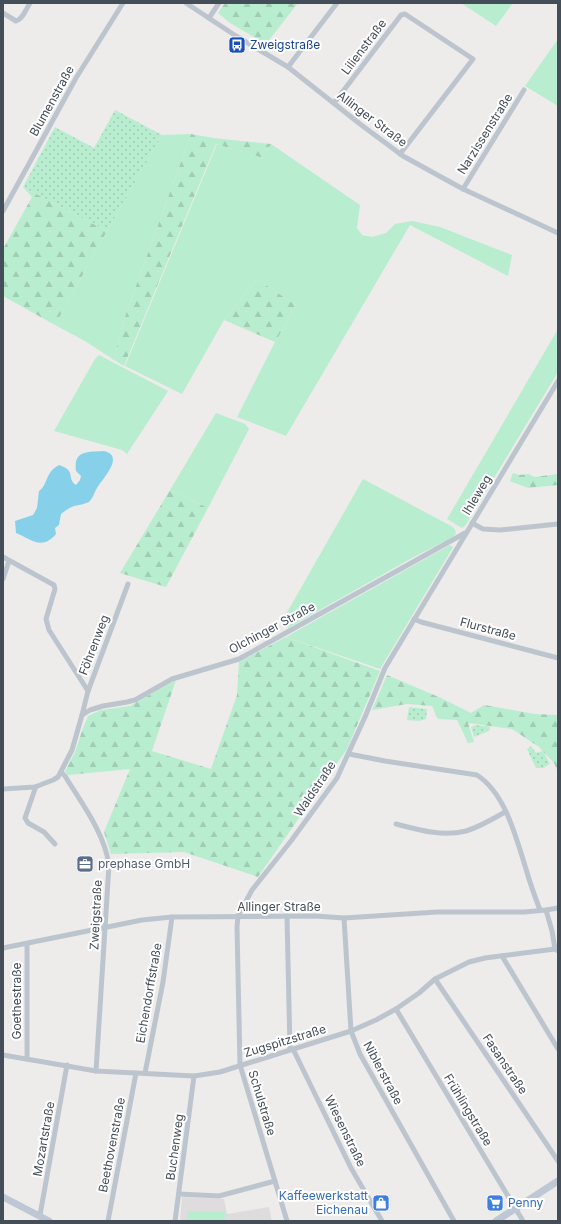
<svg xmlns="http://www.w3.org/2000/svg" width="561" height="1224" viewBox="0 0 561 1224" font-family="Inter,sans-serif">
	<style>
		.education { fill: #dfdcdd }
		.grass { fill: #b9edcf }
		.forest { fill: url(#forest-firs) }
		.park { fill: url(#park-dots) }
		.water { fill: #86d1e9 }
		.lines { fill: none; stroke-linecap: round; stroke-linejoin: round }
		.minor { stroke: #bcc5ce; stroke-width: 5 }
		.secondary { stroke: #bec8d5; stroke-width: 7 }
		.labels { text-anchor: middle; stroke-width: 4; stroke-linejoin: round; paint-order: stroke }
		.transit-label { font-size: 12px; fill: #164399; stroke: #fff; text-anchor: start }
		.street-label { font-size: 12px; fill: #444e58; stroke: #fff }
		.service-label { font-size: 12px; fill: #4e5e75; stroke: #fff; text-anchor: start }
		.shop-label { font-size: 12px; fill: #366cbe; stroke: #fff; text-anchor: end }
	</style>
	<defs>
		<pattern id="forest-firs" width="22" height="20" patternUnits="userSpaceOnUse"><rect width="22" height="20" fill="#b9edcf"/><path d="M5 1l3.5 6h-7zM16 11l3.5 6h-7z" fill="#a0cdb4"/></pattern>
		<pattern id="park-dots" width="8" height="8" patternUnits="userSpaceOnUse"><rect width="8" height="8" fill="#b9edcf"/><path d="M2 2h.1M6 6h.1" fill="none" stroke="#a0cdb4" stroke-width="1.8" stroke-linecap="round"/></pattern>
	</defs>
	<rect width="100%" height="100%" fill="#eeebeb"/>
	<polygon class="education" points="182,1197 224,1199 227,1214 269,1207 272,1221 180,1221"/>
	<g class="grass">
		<polygon points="461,3 513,3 496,26"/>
		<polygon points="558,39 558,106 525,86"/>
		<polygon points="191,134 123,322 114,360 85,341 55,325 107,231 162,135"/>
		<polygon points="217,144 263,158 271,144 360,205 357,228 362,235 372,237 386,233 395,224 412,221 440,227 512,255 508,276 410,225 286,436 237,417 275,342 297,306 257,279 224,320 182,394 125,366"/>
		<polygon points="558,329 558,372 465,526 462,528 447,519"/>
		<polygon points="99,355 168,391 127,454 122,450 54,431 95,359"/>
		<polygon points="216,413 245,424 249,429 208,508 170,490"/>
		<polygon points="363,479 453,527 455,530 456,533 453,537 410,559 288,628 285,616"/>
		<polygon points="450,545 453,547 452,549 380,669 286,637"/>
		<polygon points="187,1211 225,1212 225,1221 187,1221"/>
	</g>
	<g class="forest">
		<polygon points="225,3 298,3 266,44 230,23 218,13"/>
		<polygon points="191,134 213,138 271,144 263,158 216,144 124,366 114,360 123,322"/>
		<polygon points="23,187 107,231 55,325 3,296 3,249 32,197"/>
		<polygon points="257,279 297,306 275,342 224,320"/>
		<polygon points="513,473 519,475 529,474 534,477 558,474 558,485 528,488 510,481"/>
		<polygon points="170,490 208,508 166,587 120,573"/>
		<polygon points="286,637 380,671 347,749 258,877 184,852 111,854 104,832 130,769 68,775 65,771 75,752 83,728 88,716 101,710 130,706 176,680 152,751 211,769 237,695 239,662"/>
		<polygon points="387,675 441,698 471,713 484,705 535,714 558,715 558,772 554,763 539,747 512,729 468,723 474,742 468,743 457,720 438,719 432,706 407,704 372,710"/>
	</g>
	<g class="park">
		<polygon points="115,110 162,135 107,231 23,187 55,127 94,148"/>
		<polygon points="409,707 427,709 426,719 419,721 407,720"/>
		<polygon points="476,725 490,727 489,731 474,737 471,727"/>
		<polygon points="531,746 536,753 543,751 550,764 543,768 536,768 527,749"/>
	</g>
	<path class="water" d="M104 451C126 456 101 480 97 488 94 493 93 498 89 502 85 504 79 505 74 506 69 508 65 511 61 514L59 525 55 528 56 534C42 551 31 539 16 533L15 521 33 515 37 508 39 491C48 485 45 472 59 465 77 471 66 478 76 485L80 480 81 476 76 471C73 450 88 452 104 451Z"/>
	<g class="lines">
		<g class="minor">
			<polyline points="186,3 236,36 288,67 360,124 403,156 463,189 558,233"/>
			<path d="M3 13 16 21C23 19 26 9 30 3"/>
			<polyline points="209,18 219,3"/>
			<polyline points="288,67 337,3"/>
			<polyline points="334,103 401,15 405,14 473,59 400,154"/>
			<polyline points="463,189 524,90"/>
			<polyline points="3,211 76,78 123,3"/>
			<polyline points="472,523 483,529 500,530 558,524"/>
			<polyline points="3,557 54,585 55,589 46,619 49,630 88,691"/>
			<polyline points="3,579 9,561"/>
			<polyline points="414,619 421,622 558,658"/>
			<polyline points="82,715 88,691 128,584"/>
			<path d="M349 754 385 761 477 775C506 794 516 838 526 869 530 883 535 897 540 910"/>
			<path d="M61 772 65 776C82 804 104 832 109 865L96 1071"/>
			<polyline points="35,787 35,789 25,818 28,823 44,832 55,844"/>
			<polyline points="3,789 35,787 53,780 58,777 72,750 82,715 90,710 103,706 127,702 135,700 172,679 239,659 465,533"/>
			<path d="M396 824C419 830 442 837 466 831 479 827 493 819 505 812"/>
			<polyline points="546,910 552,931 555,949 558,951"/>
			<polyline points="287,916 290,1050"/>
			<polyline points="344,918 351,1031 360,1054 454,1221"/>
			<polyline points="3,948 142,920 172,917 315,916 344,918 437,912 524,912 546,910 558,908"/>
			<polyline points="502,956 558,1049"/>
			<polyline points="435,979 558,1161"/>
			<polyline points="396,1009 523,1221"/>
			<polyline points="293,1049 351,1168 382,1221"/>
			<polyline points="3,1055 96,1071 194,1076 220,1072 351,1031 376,1020 396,1009 419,993 435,979 469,962 485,958 555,949"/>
			<polyline points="27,1059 27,944"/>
			<polyline points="145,1073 163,982 172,917"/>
			<polyline points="179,1194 219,1196 275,1181"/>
			<polyline points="40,1215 67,1065"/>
			<polyline points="108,1221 136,1073"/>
			<polyline points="175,1221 194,1076"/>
			<polyline points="287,1221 240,1065 237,927 238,916 252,890 291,841 337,778 365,717 385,668 558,381"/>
		</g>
		<g class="secondary">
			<polyline points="3,1197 49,1221"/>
			<polyline points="496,1221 558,1181"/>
		</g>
	</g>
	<defs>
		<g id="bus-square" transform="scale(0.9)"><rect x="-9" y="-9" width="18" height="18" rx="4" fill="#1a4fb4" stroke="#fff"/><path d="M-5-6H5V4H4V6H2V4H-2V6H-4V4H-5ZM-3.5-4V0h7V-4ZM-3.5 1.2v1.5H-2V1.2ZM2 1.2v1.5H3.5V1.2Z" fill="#fff"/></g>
		<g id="office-square" transform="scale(0.9)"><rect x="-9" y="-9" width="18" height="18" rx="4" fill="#5c6f8a" stroke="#fff"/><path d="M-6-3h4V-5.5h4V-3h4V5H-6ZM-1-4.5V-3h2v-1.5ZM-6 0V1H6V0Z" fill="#fff"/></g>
		<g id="shop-square" transform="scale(0.9)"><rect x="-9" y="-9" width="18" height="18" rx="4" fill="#3f7fe0" stroke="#fff"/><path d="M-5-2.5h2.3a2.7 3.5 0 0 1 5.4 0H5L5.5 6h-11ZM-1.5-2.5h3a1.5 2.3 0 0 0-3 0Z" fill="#fff"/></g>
		<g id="supermarket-square" transform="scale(0.9)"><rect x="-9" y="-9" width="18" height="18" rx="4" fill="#3f7fe0" stroke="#fff"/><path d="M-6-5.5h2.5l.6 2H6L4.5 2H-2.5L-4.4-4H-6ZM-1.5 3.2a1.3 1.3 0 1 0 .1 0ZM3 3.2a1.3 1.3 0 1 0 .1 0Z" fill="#fff"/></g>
	</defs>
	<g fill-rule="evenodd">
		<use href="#bus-square" x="237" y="45"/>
		<use href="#office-square" x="85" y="864"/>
		<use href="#shop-square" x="381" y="1203"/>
		<use href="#supermarket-square" x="495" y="1203"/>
	</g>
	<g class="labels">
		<g class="transit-label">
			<text x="250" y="49">Zweigstraße</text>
		</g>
		<g class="street-label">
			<text transform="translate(364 47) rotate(-53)" y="4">Lilienstraße</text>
			<text transform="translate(52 101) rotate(-61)" y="4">Blumenstraße</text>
			<text transform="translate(372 119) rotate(37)" y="4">Allinger Straße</text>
			<text transform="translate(485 134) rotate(-58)" y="4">Narzissenstraße</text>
			<text transform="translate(477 495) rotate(-59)" y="4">Ihleweg</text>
			<text transform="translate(272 628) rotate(-28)" y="4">Olchinger Straße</text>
			<text transform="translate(488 629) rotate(15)" y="4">Flurstraße</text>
			<text transform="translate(94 645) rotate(-69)" y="4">Föhrenweg</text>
			<text transform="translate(315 789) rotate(-56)" y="4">Waldstraße</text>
			<text x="279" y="911">Allinger Straße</text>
			<text transform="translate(96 915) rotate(-87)" y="4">Zweigstraße</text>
			<text transform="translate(149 993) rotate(-80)" y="4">Eichendorffstraße</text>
			<text transform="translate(17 1001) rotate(-90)" y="4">Goethestraße</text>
			<text transform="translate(285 1041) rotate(-17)" y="4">Zugspitzstraße</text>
			<text transform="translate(505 1064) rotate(56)" y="4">Fasanstraße</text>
			<text transform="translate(383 1073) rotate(62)" y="4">Niblerstraße</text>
			<text transform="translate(262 1103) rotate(73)" y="4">Schulstraße</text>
			<text transform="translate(468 1110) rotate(59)" y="4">Frühlingstraße</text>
			<text transform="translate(345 1131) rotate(64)" y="4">Wiesenstraße</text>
			<text transform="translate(44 1139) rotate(-80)" y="4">Mozartstraße</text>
			<text transform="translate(112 1145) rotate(-79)" y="4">Beethovenstraße</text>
			<text transform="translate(175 1147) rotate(-82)" y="4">Buchenweg</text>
		</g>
		<g class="service-label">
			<text x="98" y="868">prephase GmbH</text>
		</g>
		<g class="shop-label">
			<text x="368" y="1200">Kaffeewerkstatt<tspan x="368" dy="14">Eichenau</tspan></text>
			<text x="508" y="1207" text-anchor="start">Penny</text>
		</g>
	</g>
	<rect width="561" height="1224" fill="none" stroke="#444e58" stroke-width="8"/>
</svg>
